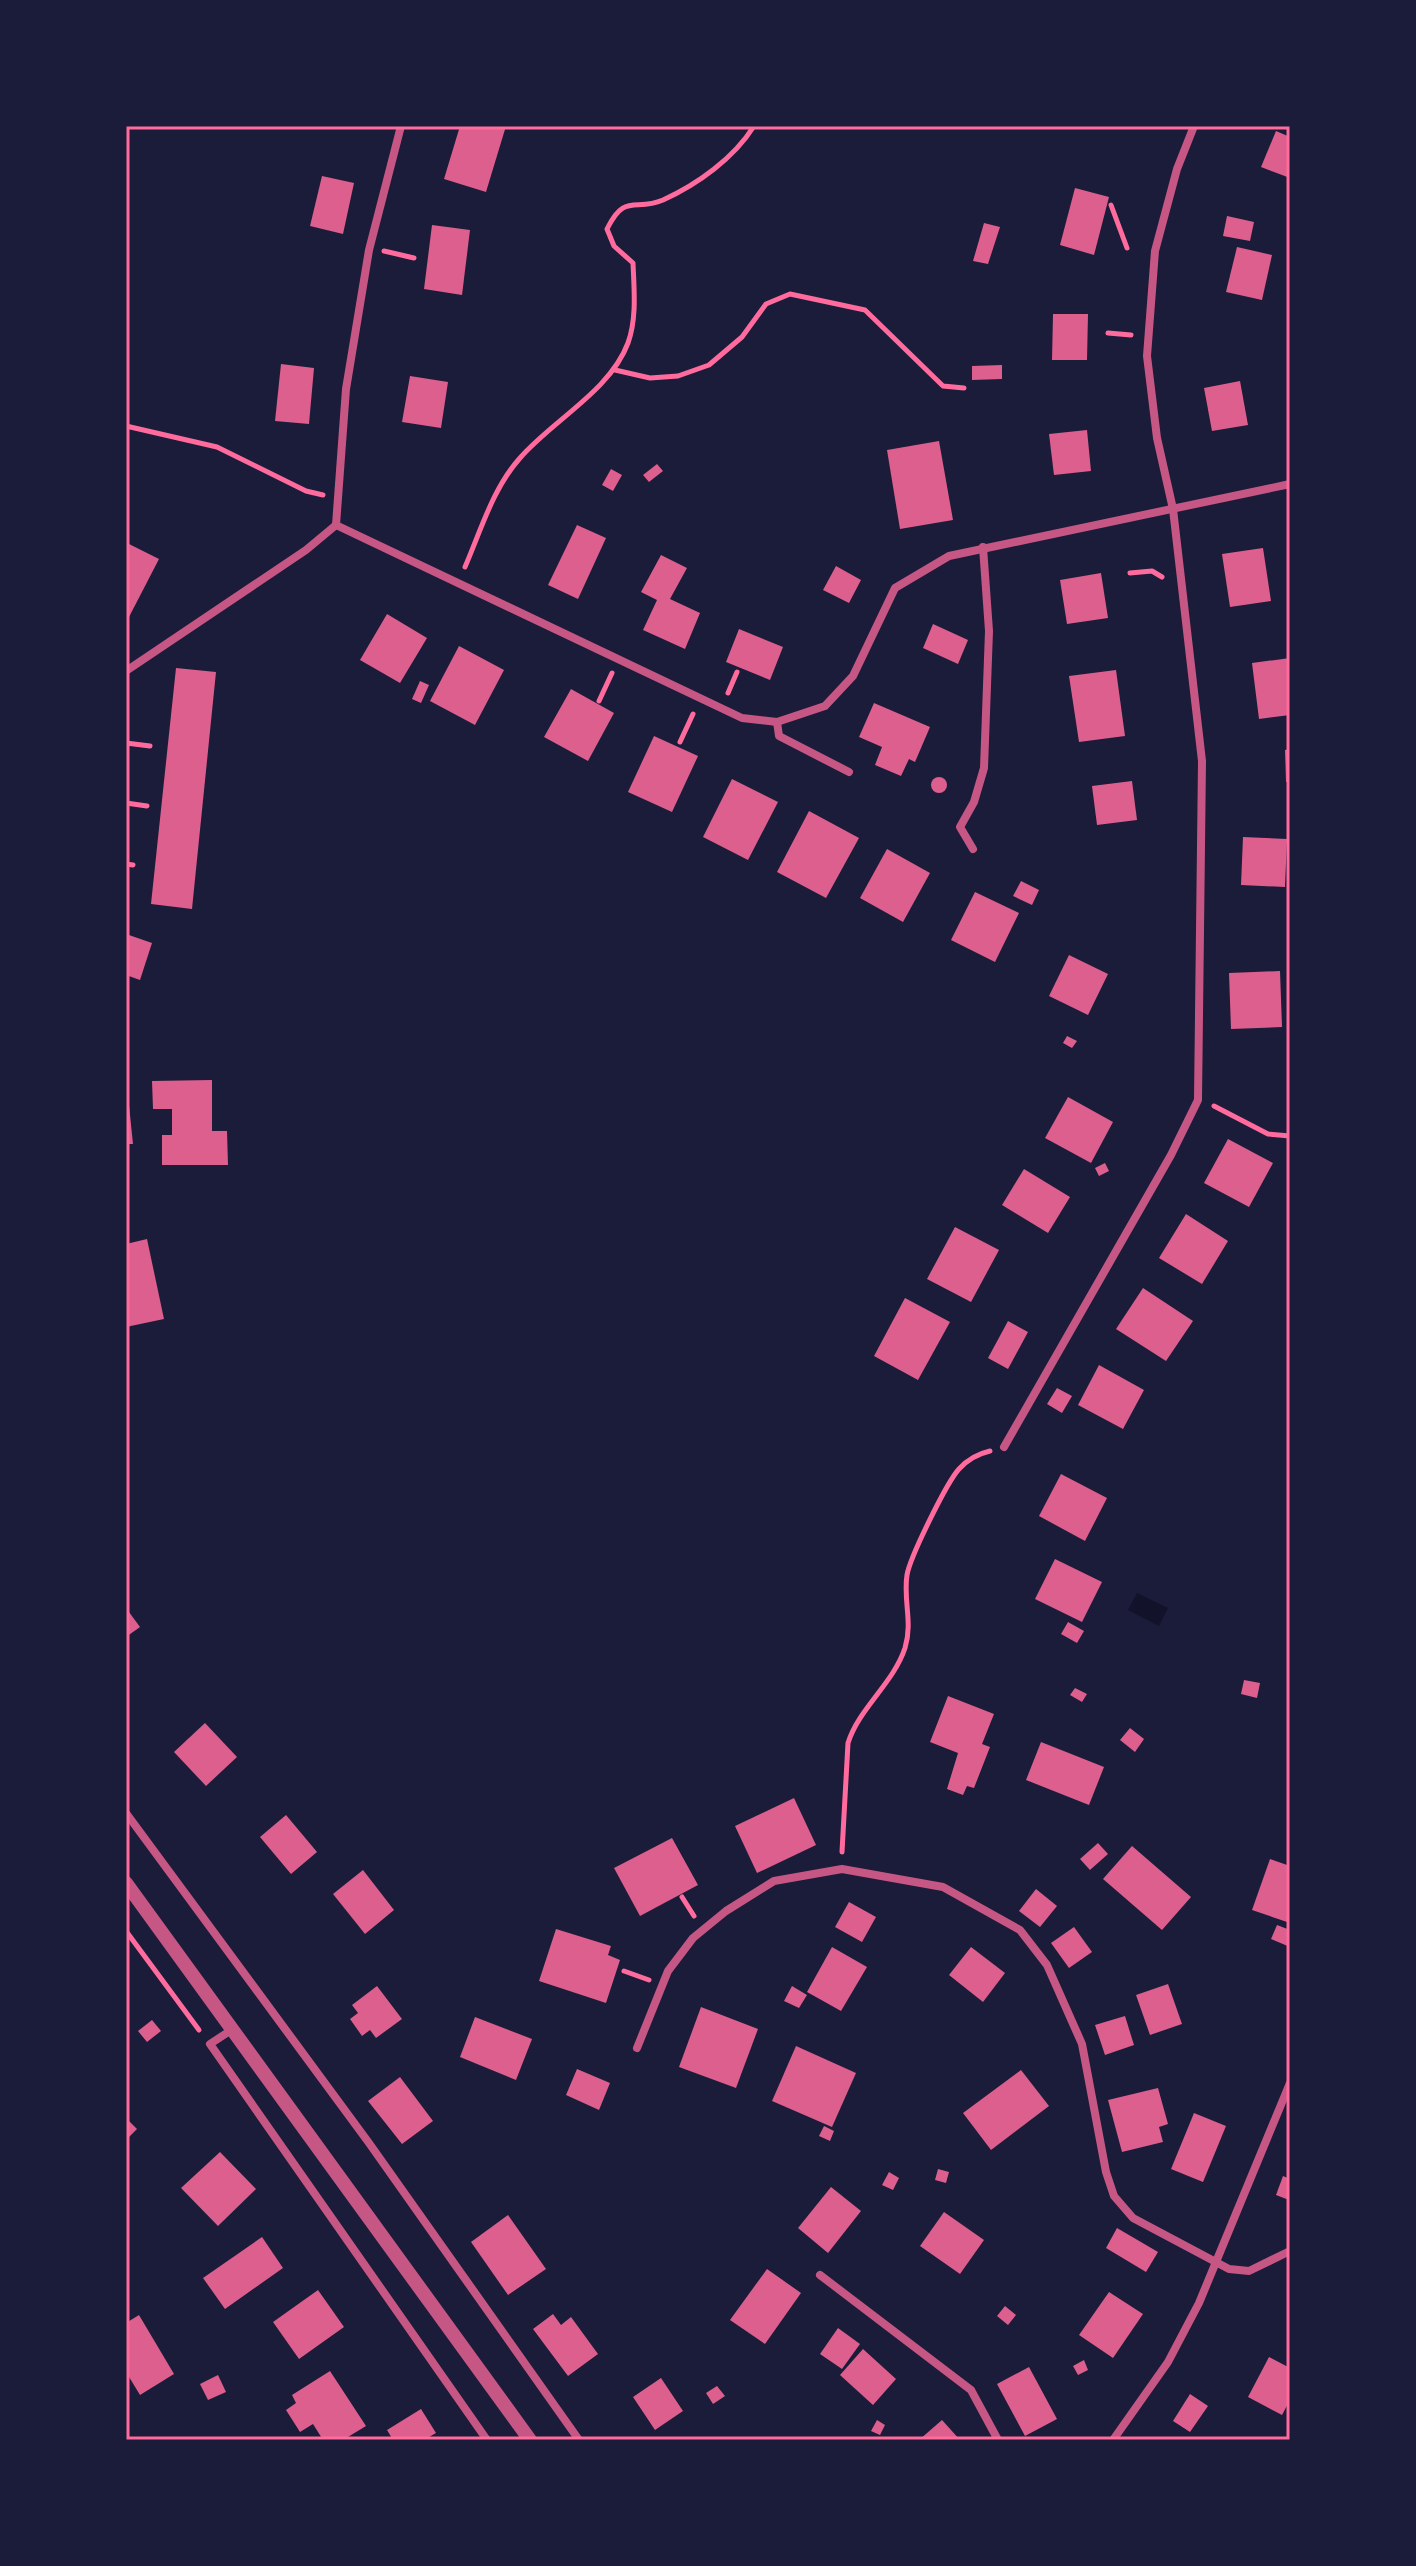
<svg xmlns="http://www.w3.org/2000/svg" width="1416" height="2566" viewBox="0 0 1416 2566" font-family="Arial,sans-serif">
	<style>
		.water { fill: #12122b }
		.building { fill: #dd5f8e }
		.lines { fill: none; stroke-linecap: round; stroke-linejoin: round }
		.path { stroke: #ff6b9d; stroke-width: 5 }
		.minor { stroke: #c65784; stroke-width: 8 }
		.tertiary { stroke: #c65784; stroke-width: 14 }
		.neatline { fill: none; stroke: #ff6b9d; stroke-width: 3 }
	</style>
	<rect width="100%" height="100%" fill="#1b1b3a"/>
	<polygon class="water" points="1137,1593 1168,1608 1159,1626 1128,1610"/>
	<g class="building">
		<polygon points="460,126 506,126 486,192 444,179"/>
		<polygon points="1276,131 1290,137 1290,178 1261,167"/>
		<polygon points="322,176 354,183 343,234 310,226"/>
		<polygon points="1075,188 1109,197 1094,255 1060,245"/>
		<polygon points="1227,216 1254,222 1250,241 1223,236"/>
		<polygon points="984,223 1000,227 988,264 973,261"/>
		<polygon points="432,225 470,230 462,295 424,289"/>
		<polygon points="1237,247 1272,255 1262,300 1226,292"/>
		<polygon points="1053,314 1088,314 1087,360 1052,360"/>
		<polygon points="281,364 314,368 309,424 275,421"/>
		<polygon points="1002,365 1002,379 972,380 972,366"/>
		<polygon points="410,376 448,382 441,428 402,422"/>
		<polygon points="1240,381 1248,425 1212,431 1204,388"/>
		<polygon points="1087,430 1091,471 1054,475 1049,434"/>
		<polygon points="939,441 953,520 900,529 887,450"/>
		<polygon points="657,464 663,471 649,482 643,475"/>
		<polygon points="611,469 622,475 613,491 602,485"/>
		<polygon points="577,525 606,538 578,599 548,585"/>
		<polygon points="127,543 159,559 129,617 126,615"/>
		<polygon points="1263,548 1271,601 1230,607 1222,554"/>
		<polygon points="661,555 687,568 670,599 700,613 685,649 643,630 657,600 641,592"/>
		<polygon points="836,566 861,580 849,603 823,590"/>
		<polygon points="1101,573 1108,618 1067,624 1060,580"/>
		<polygon points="387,614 427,638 400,683 360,660"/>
		<polygon points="933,624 968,640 958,664 923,648"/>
		<polygon points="739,629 783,647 770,680 726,662"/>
		<polygon points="459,646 504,670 475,725 430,701"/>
		<polygon points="1290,658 1290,715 1259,719 1252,663"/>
		<polygon points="176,668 216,672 192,909 151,904"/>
		<polygon points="1116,670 1125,736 1079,742 1069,676"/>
		<polygon points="420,681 429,685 421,703 412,699"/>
		<polygon points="571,689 614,713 588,761 544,737"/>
		<polygon points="874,703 930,727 915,762 909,759 901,776 875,765 882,747 859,737"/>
		<polygon points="654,736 698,756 672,812 628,792"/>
		<polygon points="1290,749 1290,782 1286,782 1285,750"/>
		<circle cx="939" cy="785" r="8"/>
		<polygon points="732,779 778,802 748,860 703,837"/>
		<polygon points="1132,781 1137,820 1097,825 1092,786"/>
		<polygon points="809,811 859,838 826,898 777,872"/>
		<polygon points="1243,837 1287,839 1285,887 1241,885"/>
		<polygon points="887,849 930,873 903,922 860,898"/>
		<polygon points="1021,881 1039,890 1032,905 1013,896"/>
		<polygon points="975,892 1019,913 995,962 951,940"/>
		<polygon points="126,934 152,943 140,980 126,975"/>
		<polygon points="1069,955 1108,974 1088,1015 1049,996"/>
		<polygon points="1280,971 1282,1027 1231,1029 1229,973"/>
		<polygon points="1067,1036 1077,1041 1072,1048 1063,1043"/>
		<polygon points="212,1080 212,1131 227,1131 228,1165 162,1165 162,1135 172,1135 172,1109 153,1109 152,1081"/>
		<polygon points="1068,1097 1113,1122 1091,1163 1045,1138"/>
		<polygon points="126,1105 129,1105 133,1144 126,1144"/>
		<polygon points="1228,1139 1273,1163 1249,1207 1204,1183"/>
		<polygon points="1105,1163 1109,1171 1099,1176 1095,1168"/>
		<polygon points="1024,1169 1070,1197 1048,1233 1002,1205"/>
		<polygon points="1186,1214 1228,1241 1202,1284 1159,1258"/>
		<polygon points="955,1227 999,1250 971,1302 927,1279"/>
		<polygon points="147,1239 164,1319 126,1327 126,1244"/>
		<polygon points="1143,1288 1193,1321 1166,1361 1116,1329"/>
		<polygon points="905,1298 950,1322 918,1380 874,1356"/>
		<polygon points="1008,1321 1028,1332 1008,1369 988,1358"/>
		<polygon points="1099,1365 1144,1390 1123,1429 1078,1405"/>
		<polygon points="1057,1388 1072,1396 1062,1413 1047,1404"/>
		<polygon points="1061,1474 1107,1498 1085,1541 1039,1516"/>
		<polygon points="1055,1559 1102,1582 1082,1622 1035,1599"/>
		<polygon points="126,1608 140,1627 126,1637"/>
		<polygon points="1068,1622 1084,1631 1077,1643 1061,1634"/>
		<polygon points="1244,1680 1260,1683 1257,1698 1241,1694"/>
		<polygon points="1075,1688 1087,1694 1082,1702 1070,1695"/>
		<polygon points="948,1696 994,1714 982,1744 990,1747 974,1788 967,1786 963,1795 947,1789 958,1753 930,1742"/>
		<polygon points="205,1723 237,1757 206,1786 174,1752"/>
		<polygon points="1130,1728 1144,1739 1135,1752 1120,1740"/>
		<polygon points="1041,1742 1104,1767 1089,1805 1026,1780"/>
		<polygon points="794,1798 816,1845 757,1873 735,1826"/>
		<polygon points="286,1815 317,1852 291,1874 260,1837"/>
		<polygon points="672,1838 698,1885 640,1916 614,1868"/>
		<polygon points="1098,1843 1108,1854 1090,1870 1080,1859"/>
		<polygon points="1132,1846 1191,1897 1162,1930 1103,1879"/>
		<polygon points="1270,1859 1290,1866 1290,1923 1252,1910"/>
		<polygon points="363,1870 394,1910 365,1934 333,1894"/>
		<polygon points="1036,1889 1057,1906 1040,1927 1019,1911"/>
		<polygon points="849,1902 876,1917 862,1942 835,1927"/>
		<polygon points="1277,1925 1290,1930 1290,1947 1271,1939"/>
		<polygon points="1074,1927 1092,1952 1069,1968 1051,1943"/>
		<polygon points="556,1929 611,1946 608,1955 620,1960 606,2003 539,1981"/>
		<polygon points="832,1947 867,1967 841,2011 807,1992"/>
		<polygon points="971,1947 1005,1973 983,2002 949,1975"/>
		<polygon points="1168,1984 1182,2024 1150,2035 1136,1995"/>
		<polygon points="377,1986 402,2019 376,2038 370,2030 362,2036 350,2019 358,2013 352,2005"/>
		<polygon points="792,1986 807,1995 799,2008 784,2001"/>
		<polygon points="701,2007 758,2029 736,2088 679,2067"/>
		<polygon points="1125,2016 1134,2045 1105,2055 1095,2025"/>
		<polygon points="475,2017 532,2039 516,2080 460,2057"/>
		<polygon points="152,2020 161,2031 147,2042 138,2031"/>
		<polygon points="796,2046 856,2073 832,2127 772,2101"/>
		<polygon points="577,2069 610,2083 599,2110 566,2095"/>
		<polygon points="1021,2070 1049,2106 991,2150 963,2113"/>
		<polygon points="400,2077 433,2121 402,2144 368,2101"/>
		<polygon points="1158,2088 1168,2124 1159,2127 1163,2142 1122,2152 1108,2100"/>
		<polygon points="1194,2113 1226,2126 1203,2182 1171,2169"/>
		<polygon points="126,2118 137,2129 126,2140"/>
		<polygon points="824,2126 834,2131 830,2141 819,2136"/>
		<polygon points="220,2152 256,2189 218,2226 181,2188"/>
		<polygon points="938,2169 949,2172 946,2183 935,2180"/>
		<polygon points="889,2172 899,2178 893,2190 882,2185"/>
		<polygon points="1283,2176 1290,2179 1289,2200 1276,2195"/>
		<polygon points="831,2187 861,2211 828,2253 798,2228"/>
		<polygon points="944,2212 984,2240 960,2274 920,2246"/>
		<polygon points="508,2215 546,2269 508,2295 471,2242"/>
		<polygon points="1117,2228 1158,2252 1146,2272 1106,2248"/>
		<polygon points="262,2237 283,2268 225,2309 203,2278"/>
		<polygon points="767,2269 801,2293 765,2344 730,2320"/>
		<polygon points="318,2290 344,2327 299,2359 273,2322"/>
		<polygon points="1109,2292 1143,2314 1113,2358 1079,2335"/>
		<polygon points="1005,2306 1016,2315 1008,2325 997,2316"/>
		<polygon points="553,2314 561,2325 571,2317 598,2354 568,2376 533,2329"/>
		<polygon points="139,2315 174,2374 140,2395 126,2372 126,2323"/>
		<polygon points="838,2328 860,2344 842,2369 820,2354"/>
		<polygon points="863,2349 896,2379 873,2405 840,2375"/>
		<polygon points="1269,2357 1290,2368 1290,2400 1282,2415 1248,2397"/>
		<polygon points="1084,2360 1088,2370 1078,2375 1073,2366"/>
		<polygon points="1029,2367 1057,2419 1025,2436 997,2384"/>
		<polygon points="330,2371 366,2426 343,2440 323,2440 313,2424 300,2432 286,2410 296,2403 292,2395"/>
		<polygon points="218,2375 226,2392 208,2400 200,2384"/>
		<polygon points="661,2378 683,2411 655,2430 633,2397"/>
		<polygon points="717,2386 725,2396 713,2404 706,2393"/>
		<polygon points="1190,2394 1208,2406 1190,2432 1173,2421"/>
		<polygon points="421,2409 436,2433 424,2440 393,2440 387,2430"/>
		<polygon points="877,2420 885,2425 880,2435 871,2431"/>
		<polygon points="942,2420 960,2440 919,2440"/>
	</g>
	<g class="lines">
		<g class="path">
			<polyline points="1111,205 1127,248"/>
			<polyline points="384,251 414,258"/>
			<polyline points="1108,333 1131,335"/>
			<polyline points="615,370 650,378 678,376 709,365 742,337 766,304 790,294 865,310 943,386 964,388"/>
			<polyline points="126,426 217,447 306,491 323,495"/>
			<path d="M465 567C481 530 493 488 520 458 553 420 610 391 628 343 637 318 634 289 633 263L614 246 607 229C625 192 635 212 663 200 698 184 734 158 754 126"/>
			<polyline points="1130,573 1152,571 1162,577"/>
			<polyline points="728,693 737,672"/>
			<polyline points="599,701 612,673"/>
			<polyline points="680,742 693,714"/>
			<polyline points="126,743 150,746"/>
			<polyline points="126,803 147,806"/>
			<polyline points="126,864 133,865"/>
			<polyline points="1214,1106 1268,1134 1290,1136"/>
			<path d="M842 1852 848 1743C859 1708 893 1684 905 1648 913 1622 903 1600 907 1575 910 1557 947 1482 959 1469 968 1459 977 1454 990 1451"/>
			<polyline points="682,1897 694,1916"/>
			<polyline points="126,1931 199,2030"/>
			<polyline points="624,1971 649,1980"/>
		</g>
		<g class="minor">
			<polyline points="336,525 742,718 777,722 825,706 853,676 895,588 949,556 1290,484"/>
			<polyline points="336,525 346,389 369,250 401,126"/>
			<polyline points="126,671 306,550 336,525"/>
			<polyline points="777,722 779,736 849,772"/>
			<polyline points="973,849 960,827 974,802 984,768 989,631 983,547"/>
			<polyline points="1004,1447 1171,1155 1198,1100 1202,761 1173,509 1157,438 1147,356 1155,251 1177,169 1194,126"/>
			<polyline points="126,1813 369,2143 579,2440"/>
			<polyline points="233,2029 210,2044 487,2440"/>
			<polyline points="637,2048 668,1971 693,1938 726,1911 774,1881 842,1869 943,1887 1020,1930 1047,1965 1082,2044 1106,2172 1114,2196 1133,2218 1229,2269 1249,2271 1290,2251"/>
			<polyline points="820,2275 971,2390 998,2440"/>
			<polyline points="1113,2440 1168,2362 1199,2303 1290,2083"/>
		</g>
		<polyline class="tertiary" points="126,1883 530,2440"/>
	</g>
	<rect width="1416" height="2566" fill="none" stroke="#1b1b3a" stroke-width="256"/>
	<rect x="128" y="128" width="1160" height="2310" class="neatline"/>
</svg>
